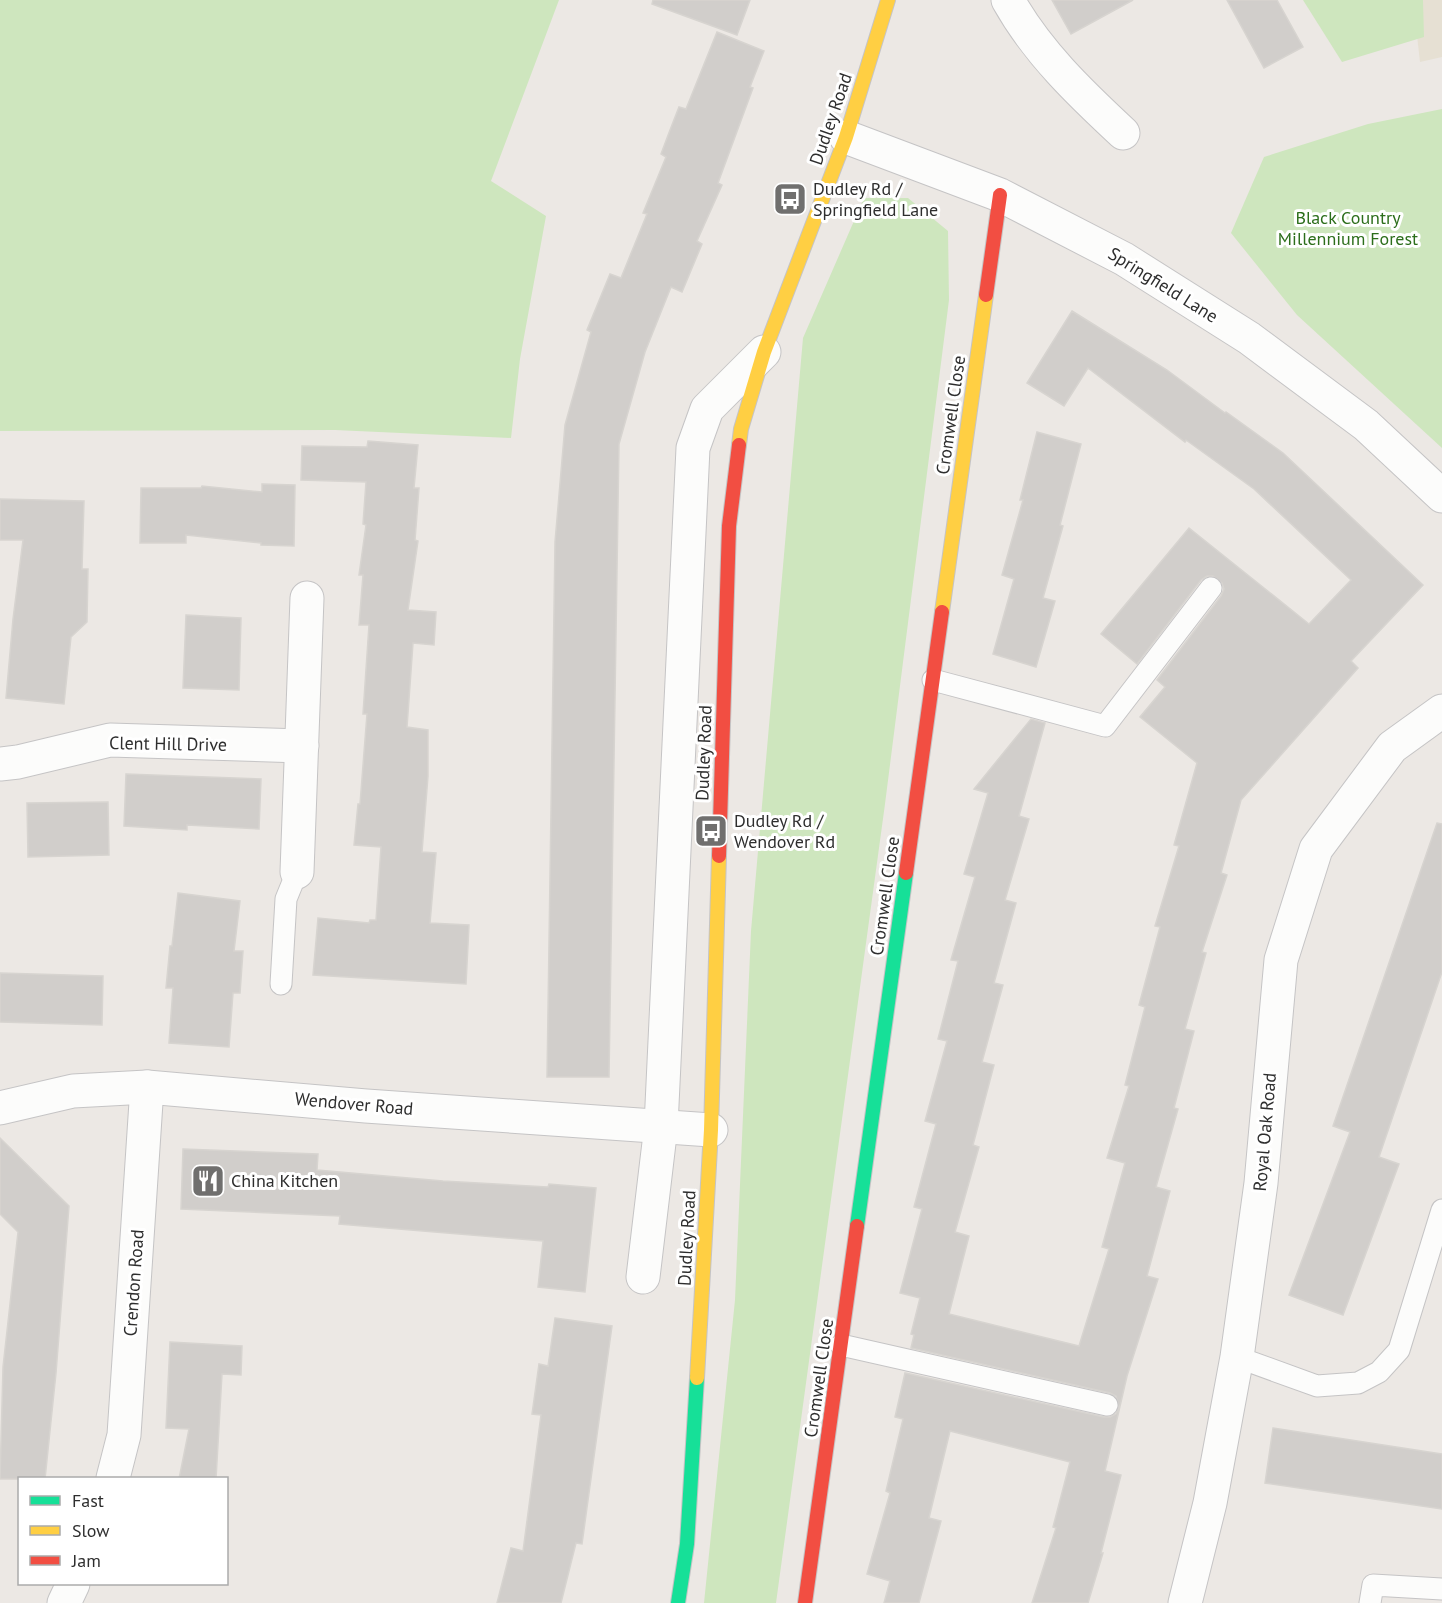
<svg xmlns="http://www.w3.org/2000/svg" width="1442" height="1603" viewBox="0 0 1442 1603" font-family="'PT Sans',sans-serif">
	<style>
		.education { fill: #e6e0d3 }
		.green { fill: #cee6be }
		.building { fill: #d1cecb; stroke: #d7d4d0; stroke-width: 1.5 }
		.lines { fill: none; stroke-linecap: round; stroke-linejoin: round }
		.lane-casing { stroke: #c5c4c5; stroke-width: 23 }
		.street-casing { stroke: #c5c4c5; stroke-width: 35 }
		.fast-casing { stroke: #c5c4c5; stroke-width: 16 }
		.slow-casing { stroke: #c5c4c5; stroke-width: 16 }
		.jam-casing { stroke: #c5c4c5; stroke-width: 16 }
		.lane { stroke: #fcfcfb; stroke-width: 21 }
		.street { stroke: #fcfcfb; stroke-width: 33 }
		.fast { stroke: #16e098; stroke-width: 14 }
		.slow { stroke: #ffcf43; stroke-width: 14 }
		.jam { stroke: #f24e42; stroke-width: 14 }
		.labels { text-anchor: middle; stroke-width: 6; stroke-linejoin: round; paint-order: stroke }
		.street-label { font-size: 18px; fill: #2e2e2e; stroke: #fff }
		.poi-label { font-size: 18px; fill: #2e2e2e; stroke: #fff; text-anchor: start }
		.park-label { font-size: 18px; fill: #2c6e1b; stroke: #fff }
	</style>
	<rect width="100%" height="100%" fill="#ece8e4"/>
	<polygon class="education" points="1413,0 1442,0 1442,57 1420,62"/>
	<g class="green">
		<polygon points="0,0 559,0 491,181 546,216 520,359 511,438 335,430 0,431"/>
		<polygon points="1303,0 1423,0 1424,37 1342,62"/>
		<polygon points="1442,109 1442,448 1297,315 1231,233 1264,157 1368,124"/>
		<polygon points="864,198 908,198 948,231 949,300 885,804 776,1603 704,1603 735,1300 751,931 803,338"/>
	</g>
	<g class="building">
		<polygon points="653,0 750,0 737,35 652,4"/>
		<polygon points="1052,0 1133,0 1071,34"/>
		<polygon points="1227,0 1277,0 1303,47 1264,68"/>
		<polygon points="717,32 764,51 750,87 753,88 718,183 722,185 697,241 702,244 682,292 671,287 645,352 619,444 609,1077 547,1077 555,542 565,425 591,332 587,330 610,274 621,278 647,214 643,213 666,157 661,154 670,130 679,107 686,109"/>
		<polygon points="1072,311 1167,370 1225,413 1226,412 1283,453 1423,585 1351,661 1358,668 1241,800 1221,873 1227,875 1202,952 1206,953 1185,1029 1194,1031 1174,1108 1178,1109 1156,1187 1170,1191 1147,1276 1158,1279 1127,1376 1105,1471 1121,1475 1101,1553 1103,1553 1088,1603 1032,1603 1056,1528 1053,1527 1070,1462 950,1431 929,1518 941,1521 919,1603 884,1603 890,1581 867,1574 890,1493 886,1491 903,1419 895,1417 905,1373 1104,1417 1110,1417 1116,1414 1119,1407 1116,1396 1110,1393 911,1348 914,1335 911,1334 920,1298 900,1293 922,1209 914,1207 936,1124 925,1121 947,1041 938,1039 958,961 951,960 975,877 964,874 988,793 974,789 1031,719 1045,723 1019,816 1029,819 1005,900 1016,903 994,983 1003,985 982,1062 994,1065 973,1145 979,1147 955,1232 969,1236 949,1314 1079,1346 1109,1249 1102,1247 1125,1163 1107,1158 1129,1086 1125,1085 1145,1007 1139,1005 1160,927 1155,926 1179,846 1174,845 1197,763 1140,717 1165,687 1157,680 1221,596 1224,589 1222,583 1213,576 1207,576 1201,580 1137,664 1101,634 1189,528 1309,624 1351,580 1254,489 1186,440 1185,442 1088,368 1064,406 1027,383"/>
		<polygon points="1037,432 1081,444 1060,525 1063,526 1043,598 1055,601 1036,667 993,654 1014,579 1002,575 1023,500 1020,500"/>
		<polygon points="368,441 418,445 414,488 419,488 415,540 418,541 408,610 436,612 434,645 413,643 407,727 428,730 428,776 422,852 436,853 430,923 469,925 466,984 313,975 318,918 369,923 370,920 376,920 381,847 354,845 358,804 360,804 367,714 363,714 369,625 359,625 363,575 359,575 366,525 363,524 366,482 301,480 302,446 367,447"/>
		<polygon points="262,484 295,485 294,546 261,545 261,543 186,535 186,543 140,543 141,488 201,488 202,486 262,492"/>
		<polygon points="0,499 84,501 82,569 88,569 87,622 71,637 64,704 6,698 13,619 23,540 0,540"/>
		<polygon points="186,615 241,618 239,690 183,688"/>
		<polygon points="126,774 261,779 259,829 187,825 187,830 124,826"/>
		<polygon points="108,802 109,855 28,857 27,803"/>
		<polygon points="1437,823 1442,824 1442,972 1379,1157 1399,1164 1343,1315 1289,1295 1350,1132 1333,1126"/>
		<polygon points="178,893 240,901 234,951 243,951 240,993 233,993 229,1047 169,1043 173,988 166,988 170,946 172,946"/>
		<polygon points="0,973 103,976 102,1025 0,1022"/>
		<polygon points="0,1138 69,1206 56,1373 45,1479 0,1479 3,1367 18,1232 0,1214"/>
		<polygon points="183,1149 318,1154 317,1170 443,1181 548,1187 549,1184 596,1188 585,1292 538,1287 543,1241 339,1224 340,1216 181,1209"/>
		<polygon points="555,1318 612,1326 582,1544 576,1543 561,1603 497,1603 511,1548 523,1551 541,1415 532,1414 539,1364 548,1366"/>
		<polygon points="170,1342 242,1346 241,1375 222,1374 216,1479 179,1479 189,1429 166,1428"/>
		<polygon points="1273,1428 1442,1454 1442,1509 1265,1483"/>
	</g>
	<g class="lines">
		<g class="lane-casing">
			<g id="lane">
				<polyline points="933,680 1105,726 1211,588"/>
				<polyline points="281,984 286,899 297,872"/>
				<polyline points="841,1345 1107,1405"/>
				<polyline points="1237,1357 1317,1386 1358,1383 1379,1372 1399,1350 1442,1210"/>
				<polyline points="1370,1603 1373,1585 1442,1589"/>
			</g>
		</g>
		<g class="street-casing">
			<g id="street">
				<path d="M1008 0C1037 52 1080 93 1123 133"/>
				<polyline points="846,137 1000,195 1124,259 1249,338 1366,425 1442,496"/>
				<polyline points="0,764 18,762 110,740 302,746"/>
				<polyline points="297,872 307,598"/>
				<polyline points="0,1108 73,1091 147,1087 366,1106 711,1130"/>
				<polyline points="643,1277 661,1126 693,448 707,409 764,352"/>
				<polyline points="113,1478 124,1435 147,1087"/>
				<polyline points="64,1603 73,1584"/>
				<polyline points="1185,1603 1210,1503 1237,1357 1261,1183 1281,960 1316,849 1392,747 1442,711"/>
			</g>
		</g>
		<g class="fast-casing">
			<g id="fast">
				<polyline points="857,1226 906,873"/>
				<polyline points="678,1603 687,1544 697,1378"/>
			</g>
		</g>
		<g class="slow-casing">
			<g id="slow">
				<polyline points="739,445 741,429 764,352 846,137 888,0"/>
				<polyline points="942,612 986,295"/>
				<polyline points="697,1378 711,1130 719,856"/>
			</g>
		</g>
		<g class="jam-casing">
			<g id="jam">
				<polyline points="986,295 1000,195"/>
				<polyline points="719,856 729,526 739,445"/>
				<polyline points="906,873 942,612"/>
				<polyline points="805,1603 857,1226"/>
			</g>
		</g>
		<use href="#lane" class="lane"/>
		<use href="#street" class="street"/>
		<use href="#fast" class="fast"/>
		<use href="#slow" class="slow"/>
		<use href="#jam" class="jam"/>
	</g>
	<defs>
		<g id="bus-square" transform="scale(1.725)"><rect x="-9" y="-9" width="18" height="18" rx="4" fill="#706f6e" stroke="#fff"/><path d="M-5-6H5V4H4V6H2V4H-2V6H-4V4H-5ZM-3.5-4V0h7V-4ZM-3.5 1.2v1.5H-2V1.2ZM2 1.2v1.5H3.5V1.2Z" fill="#fff"/></g>
		<g id="restaurant-square" transform="scale(1.725)"><rect x="-9" y="-9" width="18" height="18" rx="4" fill="#706f6e" stroke="#fff"/><path d="M-5-6h1v4h1v-4h1v4h1v-4h1v5L-1.5 .5V6h-2V.5L-5-1ZM5-6V6H3V1.5H1.5Q1.5-4 5-6Z" fill="#fff"/></g>
	</defs>
	<g fill-rule="evenodd">
		<use href="#bus-square" x="790" y="199"/>
		<use href="#bus-square" x="711" y="831"/>
		<use href="#restaurant-square" x="208" y="1181"/>
	</g>
	<g class="labels">
		<g class="street-label">
			<text transform="translate(831 119) rotate(-71)" y="6">Dudley Road</text>
			<text transform="translate(1163 285) rotate(32)" y="6">Springfield Lane</text>
			<text transform="translate(951 415) rotate(-82)" y="6">Cromwell Close</text>
			<text transform="translate(168 744) rotate(1)" y="6">Clent Hill Drive</text>
			<text transform="translate(704 753) rotate(-88)" y="6">Dudley Road</text>
			<text transform="translate(885 896) rotate(-82)" y="6">Cromwell Close</text>
			<text transform="translate(354 1104) rotate(5)" y="6">Wendover Road</text>
			<text transform="translate(1265 1132) rotate(-85)" y="6">Royal Oak Road</text>
			<text transform="translate(687 1238) rotate(-87)" y="6">Dudley Road</text>
			<text transform="translate(134 1283) rotate(-86)" y="6">Crendon Road</text>
			<text transform="translate(819 1378) rotate(-82)" y="6">Cromwell Close</text>
		</g>
		<g class="poi-label">
			<text x="813" y="195">Dudley Rd /<tspan x="813" dy="21">Springfield Lane</tspan></text>
			<text x="734" y="827">Dudley Rd /<tspan x="734" dy="21">Wendover Rd</tspan></text>
			<text x="231" y="1187">China Kitchen</text>
		</g>
		<g class="park-label">
			<text x="1348" y="224">Black Country<tspan x="1348" dy="21">Millennium Forest</tspan></text>
		</g>
	</g>
	<rect x="18" y="1477" width="210" height="108" fill="#ffffff" stroke="#ababab" stroke-width="1.5"/>
	<rect x="30" y="1496" width="30" height="9" fill="#16e098" stroke="#ababab" stroke-width="1.5"/>
	<text x="72" y="1507" font-size="18" fill="#2e2e2e">Fast</text>
	<rect x="30" y="1526" width="30" height="9" fill="#ffcf43" stroke="#ababab" stroke-width="1.5"/>
	<text x="72" y="1537" font-size="18" fill="#2e2e2e">Slow</text>
	<rect x="30" y="1556" width="30" height="9" fill="#f24e42" stroke="#ababab" stroke-width="1.5"/>
	<text x="72" y="1567" font-size="18" fill="#2e2e2e">Jam</text>
</svg>
